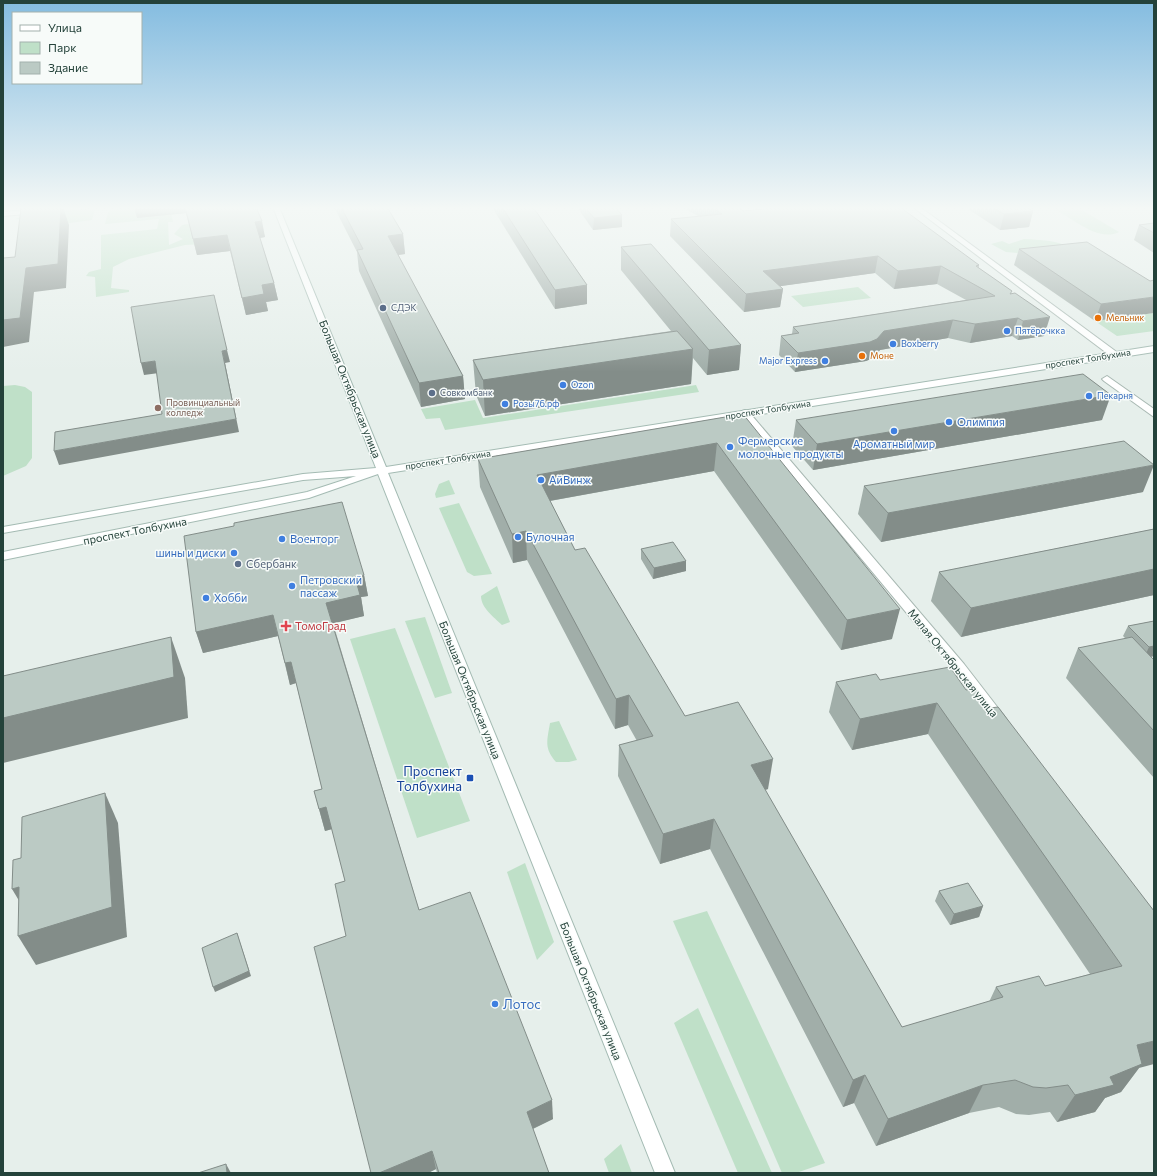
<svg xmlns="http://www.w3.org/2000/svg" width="1157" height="1176" viewBox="0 0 1157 1176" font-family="Commissioner,sans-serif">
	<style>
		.green { fill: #bfe0c8 }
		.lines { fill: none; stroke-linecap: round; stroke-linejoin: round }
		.street-casing { stroke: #a8b8b2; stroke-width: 2 }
		.secondary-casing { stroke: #a4bbb3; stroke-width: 2 }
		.street { fill: #fff; fill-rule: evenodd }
		.secondary { fill: #fff; fill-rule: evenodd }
		.wall { fill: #a1aea9 }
		.shaded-wall { fill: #838d89 }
		.building { fill: #bbcac4; stroke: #838d89 }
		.service-dot { fill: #5c6f8a; stroke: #f7fbf9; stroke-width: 1.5 }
		.food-dot { fill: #e8710a; stroke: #f7fbf9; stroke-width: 1.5 }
		.shop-dot { fill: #3f7fe0; stroke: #f7fbf9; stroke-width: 1.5 }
		.education-dot { fill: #8d6e63; stroke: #f7fbf9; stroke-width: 1.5 }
		.health-dot { fill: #e0444e; stroke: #f7fbf9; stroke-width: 1.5 }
		.transit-dot { fill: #1a4fb4; stroke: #f7fbf9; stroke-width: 1.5 }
		.labels { text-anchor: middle; stroke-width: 3; stroke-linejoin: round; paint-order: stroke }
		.far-service-label { font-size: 9px; fill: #4e5e75; stroke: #f7fbf9; text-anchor: start }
		.far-food-label { font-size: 9px; fill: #c56008; stroke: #f7fbf9; text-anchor: start }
		.far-shop-label { font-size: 9px; fill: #366cbe; stroke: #f7fbf9; text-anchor: start }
		.far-street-label { font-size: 9px; fill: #24423a; stroke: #f7fbf9 }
		.far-education-label { font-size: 9px; fill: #785e54; stroke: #f7fbf9; text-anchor: start }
		.street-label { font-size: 11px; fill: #24423a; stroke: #f7fbf9 }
		.shop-label { font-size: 11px; fill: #366cbe; stroke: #f7fbf9; text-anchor: start }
		.service-label { font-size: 11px; fill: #4e5e75; stroke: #f7fbf9; text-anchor: start }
		.health-label { font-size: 11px; fill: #be3a42; stroke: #f7fbf9; text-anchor: start }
		.near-transit-label { font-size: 13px; fill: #164399; stroke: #f7fbf9; text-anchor: end }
		.near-shop-label { font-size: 13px; fill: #366cbe; stroke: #f7fbf9; text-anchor: start }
	</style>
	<rect width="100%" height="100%" fill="#e6efeb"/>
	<g class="green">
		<polygon points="121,207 162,207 137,210 136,218 159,216 171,213 173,222 168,222 169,245 183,239 174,234 182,225 212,220 204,244 185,245 129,259 113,267 111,288 129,290 129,292 96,297 95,277 86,276 89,272 101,269 101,235 157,229 159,219 105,224 108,212"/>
		<path d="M1050 207H1077L1119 232C1096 243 1070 215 1050 207Z"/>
		<polygon points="95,209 92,220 25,229 28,220 15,219 25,215"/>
		<path d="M1024 239C1041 240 1055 240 1070 247L1032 254 1006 252 991 244 1002 241 1009 244Z"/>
		<polygon points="858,287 871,298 803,307 791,296"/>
		<polygon points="1154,313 1154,331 1117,336 1095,321"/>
		<polygon points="15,385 25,387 32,392 32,458 26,466 3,476 3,386"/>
		<polygon points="696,385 699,392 445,430 440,418 426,419 421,409 475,400 483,418"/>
		<polygon points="449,480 455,494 436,498 435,494 439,484"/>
		<polygon points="459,503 492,574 474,576 467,572 439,508"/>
		<path d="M497 586 510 622 502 625C494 617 481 608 481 596Z"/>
		<polygon points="425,617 452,693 435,698 405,621"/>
		<polygon points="395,628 470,821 417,838 350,639"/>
		<path d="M559 721 577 760 569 762H556C544 748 547 741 550 723Z"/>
		<polygon points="525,863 554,942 537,960 507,872"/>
		<polygon points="707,911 825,1163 796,1173 782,1173 673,921"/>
		<polygon points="698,1008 772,1173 738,1173 674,1023"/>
		<polygon points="621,1144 632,1173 609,1173 604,1159"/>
	</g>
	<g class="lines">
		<g class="street-casing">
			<g id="street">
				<polygon points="61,207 88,207 85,209 3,216 3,212"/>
				<polygon points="913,207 920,207 1118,353 1118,357 1112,357"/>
				<polygon points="1107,376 1154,409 1154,417 1104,381 1102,379"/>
				<polygon points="745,410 748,411 964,664 1005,717 1007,721 1005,725 1000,726 995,725 954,670 742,415 740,413 742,411"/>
			</g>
		</g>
		<g class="secondary-casing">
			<polygon id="secondary" points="273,207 279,207 386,467 1154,346 1154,352 388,473 675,1173 655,1173 378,474 309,498 3,560 3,552 307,492 356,476 303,480 3,533 3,527 303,474 376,468"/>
		</g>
		<use href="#street" class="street"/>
		<use href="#secondary" class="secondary"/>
	</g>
	<g class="wall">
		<polygon points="134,207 256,207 265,237 260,238 274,283 278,300 266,302 268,311 246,315 230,251 197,255 186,213 137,218"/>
		<polygon points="334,207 387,207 403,234 405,254 398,255 463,376 465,399 421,407 359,271 357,252"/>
		<polygon points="492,207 533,207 587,285 587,304 555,309"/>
		<polygon points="577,207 615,207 622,215 622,227 593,230"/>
		<polygon points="682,207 738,207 743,211 979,265 979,268 1011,293 1044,336 1018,340 1012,336 970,343 948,338 880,350 873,358 866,361 795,372 779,355 781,336 792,334 793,327 966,300 937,284 894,289 875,273 780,286 783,289 780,307 744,312 670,236 671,219 698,216"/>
		<polygon points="965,207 1026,207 1033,211 1029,227 1000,230"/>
		<polygon points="1154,223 1154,253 1134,240 1139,225"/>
		<polygon points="621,247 741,345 739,370 707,375 693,358 691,384 485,416 476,395 473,360 671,331 621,270"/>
		<polygon points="1019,249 1150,281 1095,321 1014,265"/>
		<polygon points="743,414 892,639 841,650 714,471 550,501 575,550 685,716 768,789 765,790 902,1027 989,1002 996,987 1045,986 1090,974 928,734 852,750 829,712 836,682 880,680 966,690 990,708 1154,911 1139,1068 1121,1092 1105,1098 1095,1112 1057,1122 1050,1112 1029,1115 1016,1114 999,1107 969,1113 876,1146 854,1103 843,1107 710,849 660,864 618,776 619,745 637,741 628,725 615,729 527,560 513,563 480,487 478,459"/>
		<polygon points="796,420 1102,420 813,470 792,446"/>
		<polygon points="864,486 1143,492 881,542 858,514"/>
		<polygon points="1154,529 1154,595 961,637 931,601 939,572"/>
		<polygon points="641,549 686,561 686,571 653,579 641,559"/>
		<polygon points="364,575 368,596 361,597 364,616 333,623 419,910 553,1119 533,1129 549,1173 437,1173 436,1169 428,1173 371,1173 346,936 345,881 332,829 325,831 314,791 322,789 296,683 290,685 278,636 203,653 196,632"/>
		<polygon points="1154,621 1154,656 1151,657 1154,660 1154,778 1066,678 1078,648 1126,639 1123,636 1128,626"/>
		<polygon points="939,891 983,906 979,917 950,925 935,901"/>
	</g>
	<g class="shaded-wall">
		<polygon points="61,207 63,207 69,225 66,288 34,292 29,342 3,347 3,320 26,268"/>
		<polygon points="134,207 185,207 186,213 137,218"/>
		<polygon points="1033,211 1029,227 1000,230 1004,214"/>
		<polygon points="622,215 622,227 593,230 594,218"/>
		<polygon points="262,221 265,237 259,238 255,222"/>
		<polygon points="403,234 405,254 390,256 388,236"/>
		<polygon points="227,235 230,251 197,255 193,239"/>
		<polygon points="878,256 875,273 761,289 763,271"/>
		<polygon points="941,266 937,284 894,289 898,271"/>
		<polygon points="274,283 278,300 266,302 268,311 246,315 242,298 262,285"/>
		<polygon points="587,285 587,304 555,309 555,290"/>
		<polygon points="783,289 780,307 744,312 746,294"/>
		<polygon points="1154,297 1154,313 1095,321 1101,304"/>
		<polygon points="1050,317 1044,336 1018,340 1023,321"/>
		<polygon points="1018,318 1012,336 970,343 975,324"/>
		<polygon points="953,320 948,338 880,350 873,358 866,361 795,372 798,353 884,331"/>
		<polygon points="741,345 739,370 707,375 709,350"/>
		<polygon points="693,349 691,384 485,416 483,380"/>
		<polygon points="227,350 230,362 225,363 239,432 59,465 54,451 236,419 222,351"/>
		<polygon points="155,361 159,373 144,375 141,363"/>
		<polygon points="463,376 465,399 421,407 419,383"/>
		<polygon points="1111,395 1102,420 813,470 817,444"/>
		<polygon points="717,443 714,471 538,503 537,475"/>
		<polygon points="1154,465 1143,492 881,542 888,513"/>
		<polygon points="526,531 527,560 513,563 512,534"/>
		<polygon points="686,561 686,571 653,579 654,568"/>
		<polygon points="1154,569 1154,595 961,637 971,608"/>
		<polygon points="364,575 368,596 361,597 364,616 331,624 326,603 355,577"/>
		<polygon points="900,609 892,639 841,650 847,620"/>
		<polygon points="273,615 278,636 203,653 196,632"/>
		<polygon points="171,637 185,678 188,718 3,763 3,718"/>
		<polygon points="1154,646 1154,656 1144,658 1149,647"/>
		<polygon points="291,662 296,683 290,685 285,663"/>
		<polygon points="629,695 628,725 615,729 616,699"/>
		<polygon points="937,703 928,734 852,750 860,719"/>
		<polygon points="773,759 768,789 746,795 751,765"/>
		<polygon points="105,793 118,823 127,937 36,965 18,936"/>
		<polygon points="326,807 332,829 325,831 319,809"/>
		<polygon points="714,819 710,849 660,864 663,834"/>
		<polygon points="19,887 30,919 12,889"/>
		<polygon points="983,906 979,917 950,925 954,914"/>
		<polygon points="237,933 251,976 215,992 213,987"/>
		<polygon points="1154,1041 1154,1064 1139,1068 1121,1092 1105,1098 1095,1112 1057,1122 1075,1095 1110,1077 1137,1045"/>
		<polygon points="865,1075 854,1103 843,1107 853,1080"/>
		<polygon points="983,1085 969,1113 876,1146 888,1119"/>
		<polygon points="552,1100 553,1119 528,1131 527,1112"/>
		<polygon points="432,1151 436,1169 428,1173 379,1173"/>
		<polygon points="226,1164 231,1173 227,1173"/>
	</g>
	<g class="building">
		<polygon points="32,207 61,207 58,264 26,268 20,318 3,320 3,258 15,257 21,208"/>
		<polygon points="185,207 256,207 262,221 255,222 274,283 262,285 264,294 242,298 227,235 193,239"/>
		<polygon points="341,207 387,207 403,234 388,236 463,376 419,383 357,250 363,249"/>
		<polygon points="502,207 533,207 587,285 555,290"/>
		<polygon points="585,207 615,207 622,215 594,218"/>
		<polygon points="711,207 738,207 743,211 781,207 900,207 979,265 976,266 1012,291 1010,294 1015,293 1050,317 1023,321 1018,318 975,324 953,320 884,331 877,339 870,342 798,353 781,336 799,333 793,327 995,296 941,266 898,271 878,256 763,271 783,289 746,294 671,219 722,214"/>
		<polygon points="992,207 1026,207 1033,211 1004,214"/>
		<polygon points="1154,223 1154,233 1139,225"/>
		<polygon points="1087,242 1150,281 1154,280 1154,297 1101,304 1019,249"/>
		<polygon points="651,244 741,345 709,350 621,247"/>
		<polygon points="214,295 227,350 222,351 236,419 54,451 55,432 162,414 155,361 141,363 131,307"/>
		<polygon points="677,331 693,349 483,380 473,360"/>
		<polygon points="1083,374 1111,395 817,444 796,420"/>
		<polygon points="743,414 900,609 847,620 717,443 537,475 575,550 585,548 685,716 738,702 773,759 751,765 902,1027 1003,997 996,987 1039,976 1045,986 1122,966 937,703 860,719 836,682 876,674 880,680 950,667 966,690 975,688 990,708 998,707 1154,911 1154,1041 1137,1045 1142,1064 1110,1077 1114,1085 1075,1095 1068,1085 1046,1088 1033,1087 1015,1080 983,1085 888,1119 865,1075 853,1080 714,819 663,834 619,745 653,736 629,695 616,699 526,531 512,534 478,459"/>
		<polygon points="1124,441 1154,465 888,513 864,486"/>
		<polygon points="342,502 364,575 355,577 360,595 326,603 419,910 470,892 552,1100 527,1112 549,1173 439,1173 432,1151 379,1173 371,1173 314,947 346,936 335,884 345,881 326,807 319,809 314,791 322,789 291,662 285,663 273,615 196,632 184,536 234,526 234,523"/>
		<polygon points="1154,529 1154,569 971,608 939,572"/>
		<polygon points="673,542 686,561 654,568 641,549"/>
		<polygon points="1154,621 1154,646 1149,647 1128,626"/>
		<polygon points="171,637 174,677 3,718 3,676"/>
		<polygon points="1132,637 1154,660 1154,731 1078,648"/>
		<polygon points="105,793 112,907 18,936 19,887 12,889 13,860 21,858 22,817"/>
		<polygon points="968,883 983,906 954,914 939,891"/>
		<polygon points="237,933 249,971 213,987 202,948"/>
		<polygon points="226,1164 227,1173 198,1173"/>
	</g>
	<linearGradient id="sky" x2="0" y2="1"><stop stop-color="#84bce0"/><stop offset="0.56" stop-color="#f4f8f6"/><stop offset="1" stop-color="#f4f8f6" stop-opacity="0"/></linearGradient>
	<rect width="1157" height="372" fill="url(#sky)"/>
	<g class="service-dot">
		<circle cx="383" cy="308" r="4"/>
		<circle cx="432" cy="393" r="4"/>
		<circle cx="238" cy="564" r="4"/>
	</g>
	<g class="food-dot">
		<circle cx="1098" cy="318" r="4"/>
		<circle cx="862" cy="356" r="4"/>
	</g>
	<g class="shop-dot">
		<circle cx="1007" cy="331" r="4"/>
		<circle cx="893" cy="344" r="4"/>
		<circle cx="825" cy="361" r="4"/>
		<circle cx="563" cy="385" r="4"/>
		<circle cx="1089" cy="396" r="4"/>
		<circle cx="505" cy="404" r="4"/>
		<circle cx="949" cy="422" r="4"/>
		<circle cx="894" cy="431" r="4"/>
		<circle cx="730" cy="447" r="4"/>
		<circle cx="541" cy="480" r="4"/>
		<circle cx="518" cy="537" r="4"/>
		<circle cx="282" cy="539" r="4"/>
		<circle cx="234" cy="553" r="4"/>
		<circle cx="292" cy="586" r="4"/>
		<circle cx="206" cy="598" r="4"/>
		<circle cx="495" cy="1004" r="4"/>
	</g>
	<circle class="education-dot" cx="158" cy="408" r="4"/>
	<path class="health-dot" d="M284 620h4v4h4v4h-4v4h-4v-4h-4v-4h4z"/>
	<rect class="transit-dot" x="466" y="774" width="8" height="8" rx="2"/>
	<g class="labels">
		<g class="far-service-label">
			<text x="391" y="311">СДЭК</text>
			<text x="440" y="396">Совкомбанк</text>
		</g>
		<g class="far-food-label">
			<text x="1106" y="321">Мельник</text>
			<text x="870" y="359">Моне</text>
		</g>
		<g class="far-shop-label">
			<text x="1015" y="334">Пятёрочкка</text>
			<text x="901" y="347">Boxberry</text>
			<text x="817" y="364" text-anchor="end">Major Express</text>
			<text x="571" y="388">Ozon</text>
			<text x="1097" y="399">Пекарня</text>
			<text x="513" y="407">Розы76.рф</text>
		</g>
		<g class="far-street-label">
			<text transform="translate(1088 359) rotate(-9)" y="3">проспект Толбухина</text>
			<text transform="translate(768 410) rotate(-9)" y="3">проспект Толбухина</text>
			<text transform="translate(448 460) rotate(-9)" y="3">проспект Толбухина</text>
		</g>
		<g class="far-education-label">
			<text x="166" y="406">Провинциальный<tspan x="166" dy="10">колледж</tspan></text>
		</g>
		<g class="street-label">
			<text transform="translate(350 389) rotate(68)" y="4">Большая Октябрьская улица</text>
			<text transform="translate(135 531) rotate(-11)" y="4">проспект Толбухина</text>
			<text transform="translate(953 663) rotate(51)" y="4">Малая Октябрьская улица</text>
			<text transform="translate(470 690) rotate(68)" y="4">Большая Октябрьская улица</text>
			<text transform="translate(591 991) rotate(68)" y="4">Большая Октябрьская улица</text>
		</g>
		<g class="shop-label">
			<text x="957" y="426">Олимпия</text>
			<text x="738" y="445">Фермерские<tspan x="738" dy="13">молочные продукты</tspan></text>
			<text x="894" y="448" text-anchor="middle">Ароматный мир</text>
			<text x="549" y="484">АйВинж</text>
			<text x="526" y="541">Булочная</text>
			<text x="290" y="543">Военторг</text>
			<text x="226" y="557" text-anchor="end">шины и диски</text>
			<text x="300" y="584">Петровский<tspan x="300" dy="13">пассаж</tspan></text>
			<text x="214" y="602">Хобби</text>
		</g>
		<g class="service-label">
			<text x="246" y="568">Сбербанк</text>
		</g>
		<g class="health-label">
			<text x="295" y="630">ТомоГрад</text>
		</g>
		<g class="near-transit-label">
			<text x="462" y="776">Проспект<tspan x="462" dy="15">Толбухина</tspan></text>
		</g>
		<g class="near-shop-label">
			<text x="503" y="1009">Лотос</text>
		</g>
	</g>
	<rect width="1157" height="1176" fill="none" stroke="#24423a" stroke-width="8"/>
	<rect x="12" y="12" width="130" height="72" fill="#f7fbf9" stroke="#a3b1ad"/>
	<rect x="20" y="25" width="20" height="6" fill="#ffffff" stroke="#a3b1ad"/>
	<text x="48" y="32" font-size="12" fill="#24423a">Улица</text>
	<rect x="20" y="42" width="20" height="12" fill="#bfe0c8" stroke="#a3b1ad"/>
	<text x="48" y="52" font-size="12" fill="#24423a">Парк</text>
	<rect x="20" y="62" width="20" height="12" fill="#bbcac4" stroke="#a3b1ad"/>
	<text x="48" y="72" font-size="12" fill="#24423a">Здание</text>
</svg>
